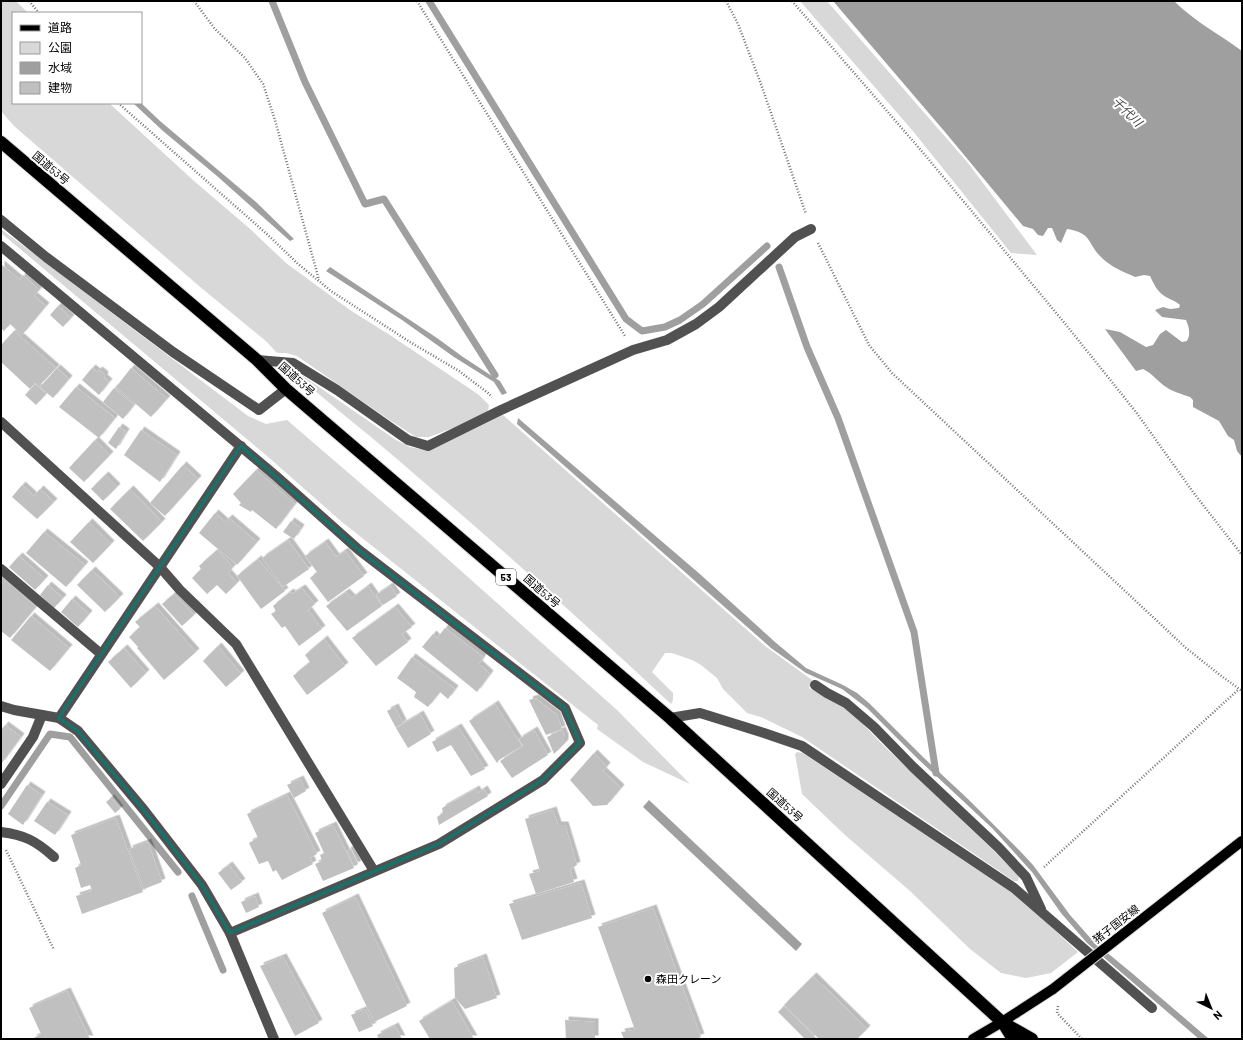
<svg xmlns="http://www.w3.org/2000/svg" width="1243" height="1040" viewBox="0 0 1243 1040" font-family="Barlow,'Noto Sans JP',sans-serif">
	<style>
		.green { fill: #d8d8d8 }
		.water { fill: #9f9f9f }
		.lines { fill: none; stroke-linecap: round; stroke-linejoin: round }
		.stream { stroke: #9f9f9f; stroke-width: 7 }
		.building { fill: #c0c0c0; filter: url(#shadow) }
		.major-casing { stroke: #dbdbdb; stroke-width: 12 }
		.highway-casing { stroke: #dbdbdb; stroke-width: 14 }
		.path { stroke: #737373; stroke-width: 2.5; stroke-dasharray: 1 2; stroke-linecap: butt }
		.minor { stroke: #515151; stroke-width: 10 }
		.major { stroke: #000; stroke-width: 10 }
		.highway { stroke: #000; stroke-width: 12 }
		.major-bridge-casing { stroke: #dbdbdb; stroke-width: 12; stroke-linecap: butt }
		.major-bridge { stroke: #000; stroke-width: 10 }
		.marked { fill: none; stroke: #0f766e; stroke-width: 3; stroke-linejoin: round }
		.poi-dot { fill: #000; stroke: #fff; stroke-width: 1.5 }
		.labels { text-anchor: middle; stroke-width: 4; stroke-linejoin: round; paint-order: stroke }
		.shield { fill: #fff; stroke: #4c4c4c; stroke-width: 1 }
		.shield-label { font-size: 10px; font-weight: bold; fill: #000 }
		.street-label { font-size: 11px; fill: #000; stroke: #fff }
		.poi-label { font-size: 11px; fill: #000; stroke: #fff; text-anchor: start }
		.water-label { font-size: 12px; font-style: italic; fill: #404040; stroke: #fff }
	</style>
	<defs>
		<filter id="shadow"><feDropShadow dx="3.5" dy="-3.5" stdDeviation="0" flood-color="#0004"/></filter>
	</defs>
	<rect width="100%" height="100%" fill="#fff"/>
	<g class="green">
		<polygon points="1,1 16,1 28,13 13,13 13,103 109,103 194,181 249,228 286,263 350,310 393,337 479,395 489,405 488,411 464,424 429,437 416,437 388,419 297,356 286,353 279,353 276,352 267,342 199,286 14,126 1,111"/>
		<polygon points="800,1 827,1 968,163 1037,255 1011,253 912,130"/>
		<polygon points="1,229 248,416 266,424 287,420 423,537 617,710 690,784 643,762 597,729 598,725 342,522 267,456 1,233"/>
		<path d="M298 376H303L396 440 410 447 425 450 435 448 503 415 765 646 812 680 809 688 841 705 857 718 884 746 989 846 1019 876 1018 881H1014L802 737 761 717 747 713 723 689 717 678 701 665 692 660 672 653H665L652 672 673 693V700L671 704C586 625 500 547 412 472 375 439 335 409 298 376Z"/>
		<polygon points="797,752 803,753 1021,899 1078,952 1051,973 1026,978 1001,973 970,949 910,891 845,835 802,794 795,754"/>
	</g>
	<g class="water">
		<path d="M833 1H1174C1194 21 1219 34 1242 51V457L1237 451 1234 440 1228 436 1219 421 1193 407V400L1190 397C1182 394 1173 392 1166 387 1157 381 1153 374 1143 369L1136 371 1105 329 1120 332 1146 347 1153 345 1160 334 1166 330 1182 342 1187 341C1191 334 1189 327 1186 320L1162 317 1155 310 1163 307 1170 309 1179 308 1180 305C1176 301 1171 300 1166 297 1157 292 1154 284 1150 276L1144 275 1135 277C1124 272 1111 267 1102 258 1087 244 1093 233 1067 229L1061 243 1057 240 1052 228H1048L1043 236 1038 235 1033 229 1023 226 945 132Z"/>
		<polygon points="133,103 141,103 160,121 256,202 294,239 290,241 217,176 163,131"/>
		<polygon points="330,267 437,338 463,357 495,378 500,381 507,393 502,395 494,382 454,357 402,320 326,271"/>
		<polygon points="518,418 701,575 775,642 806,668 843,685 857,693 869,703 924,758 968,799 1020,851 1033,865 1070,915 1093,941 1133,974 1209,1039 1199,1039 1087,943 1061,913 1032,872 992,828 918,759 867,708 842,689 806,673 771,648 517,424"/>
		<polygon points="649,800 802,944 796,951 643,807"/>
	</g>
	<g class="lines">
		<g class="stream">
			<polyline points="272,1 305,82 365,204 384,199 495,375"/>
			<polyline points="429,1 626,319 642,331 665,327 680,320 703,304 767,246"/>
			<polyline points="779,267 807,347 838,418 914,632 936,773"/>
			<polyline points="1,806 50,734 70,737 178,872"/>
			<polyline points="192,896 223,970"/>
		</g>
	</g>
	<g class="building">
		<polygon points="1,264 20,280 23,275 39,290 34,296 46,306 22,335 10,324 4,331 1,328"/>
		<polygon points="58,306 71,318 63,327 50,315"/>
		<polygon points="14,331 56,368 39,386 34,382 35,383 30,389 1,362 1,345"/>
		<polygon points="57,368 69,379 53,398 40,387"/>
		<polygon points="92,368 97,372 99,370 105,375 104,378 109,382 99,395 82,380"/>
		<polygon points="131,368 167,399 151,417 116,387"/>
		<polygon points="35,384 46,394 36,405 25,395"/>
		<polygon points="76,387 115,418 99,438 59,407"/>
		<polygon points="114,388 134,405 123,419 103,402"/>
		<polygon points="119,427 126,432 116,449 108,443"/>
		<polygon points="141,430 177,455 160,482 124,455"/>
		<polygon points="95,440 110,455 84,482 69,468"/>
		<polygon points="183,465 198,479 165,516 150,503"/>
		<polygon points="256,470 295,504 276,529 252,510 251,512 239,505 241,503 233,494"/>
		<polygon points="105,475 117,487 103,501 91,489"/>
		<polygon points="22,485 34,496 40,489 54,502 37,519 12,497"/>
		<polygon points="130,489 162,522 143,541 110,509"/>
		<polygon points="215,513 225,522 229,518 257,542 237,565 199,533"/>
		<polygon points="291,521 301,528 294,539 283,532"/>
		<polygon points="89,522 111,544 93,563 70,542"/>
		<polygon points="44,532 85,565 66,587 26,553"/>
		<polygon points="288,540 309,569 283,587 262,558"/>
		<polygon points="325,542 336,557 345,551 364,576 328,602 310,578 317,572 305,556"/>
		<polygon points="217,550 233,567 228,573 237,583 226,594 217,585 207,594 192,578 201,569 199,566"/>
		<polygon points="19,556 45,579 35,590 9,567"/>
		<polygon points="258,559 285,591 261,609 237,576"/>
		<polygon points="92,570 120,597 105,612 77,585"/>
		<polygon points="1,576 36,607 10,638 1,631"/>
		<polygon points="48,585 63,598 54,608 40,595"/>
		<polygon points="368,586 382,606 347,631 326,606 346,592 352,598"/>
		<polygon points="390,586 397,596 383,605 376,595"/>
		<polygon points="302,588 315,604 308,610 322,629 299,646 285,626 282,628 271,614 276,611 273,606 290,592 292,594"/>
		<polygon points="174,594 194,615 182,626 162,604"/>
		<polygon points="72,599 89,614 78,627 61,612"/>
		<polygon points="155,606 196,652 164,680 137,648 138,647 129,637 140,627 135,622"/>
		<polygon points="395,607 412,627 402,634 408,642 376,666 352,638"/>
		<polygon points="31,616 69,648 50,671 11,640"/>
		<polygon points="445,628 483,657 479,664 490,674 477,692 422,647 433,634 437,638"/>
		<polygon points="324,639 345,666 307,695 293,676 310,662 305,655"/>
		<polygon points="218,646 241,674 226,687 203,661"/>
		<polygon points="124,648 146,673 131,688 108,662"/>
		<polygon points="412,657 455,689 448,699 440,692 428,707 414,697 416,692 397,678"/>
		<polygon points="535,698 557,715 562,729 546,735 529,700"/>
		<polygon points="495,704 522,746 499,760 497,763 469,721"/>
		<polygon points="395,707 403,723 396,728 387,711"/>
		<polygon points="420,714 431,734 408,748 396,728"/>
		<polygon points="5,725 21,737 1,764 1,730"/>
		<polygon points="458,727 485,769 471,776 451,745 437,752 432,742"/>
		<polygon points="534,730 548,755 512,778 500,761 523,746 519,739"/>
		<polygon points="562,730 565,737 565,743 554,754 547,737"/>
		<polygon points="594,753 607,766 603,771 621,788 607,805 593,806 570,780"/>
		<polygon points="300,779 306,791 294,798 287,785"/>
		<polygon points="27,785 42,795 23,825 8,814"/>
		<polygon points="476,789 478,793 484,789 488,796 439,825 437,817 443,813 442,808"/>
		<polygon points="287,795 317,854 310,858 313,864 282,880 276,870 273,872 268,861 259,864 249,843 258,838 247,814"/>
		<polygon points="111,798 120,809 115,813 106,802"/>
		<polygon points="47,802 68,815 55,835 34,821"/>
		<polygon points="553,810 558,825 565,825 577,865 570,869 574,882 536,894 529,874 540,871 525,819"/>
		<polygon points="116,818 143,892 82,914 76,896 92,891 90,885 81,888 75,868 81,865 71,835"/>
		<polygon points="333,825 354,868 323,881 315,864 322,861 320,855 324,853 315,833"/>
		<polygon points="148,842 162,882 144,889 129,849"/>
		<polygon points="351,849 358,864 354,866 347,851"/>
		<polygon points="229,865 242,882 231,890 218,873"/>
		<polygon points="581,883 592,918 522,940 509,904"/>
		<polygon points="255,896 259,907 246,913 241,902"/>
		<polygon points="355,897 407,1006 374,1022 322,913"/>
		<polygon points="653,908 701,1037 695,1039 624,1039 621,1032 635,1030 598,927"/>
		<polygon points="283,957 319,1023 295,1036 260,966"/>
		<polygon points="483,957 497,998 465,1009 455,998 454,968"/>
		<polygon points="813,976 867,1029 857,1039 819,1039 784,1005"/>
		<polygon points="67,991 90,1039 32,1039 41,1034 29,1008"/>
		<polygon points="452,1001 474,1039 430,1039 419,1021"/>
		<polygon points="784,1006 817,1039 805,1039 778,1012"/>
		<polygon points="365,1009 373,1026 359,1032 351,1015"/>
		<polygon points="565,1020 595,1022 595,1039 566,1039"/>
		<polygon points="395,1026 402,1039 379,1039 377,1035"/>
	</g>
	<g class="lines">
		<g class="major-casing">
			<polyline id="major" points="973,1039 1002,1022 1053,989"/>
		</g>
		<g class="highway-casing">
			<g id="highway">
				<polyline points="1,142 257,360 286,389 670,718 1002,1022 1032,1039"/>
				<polyline points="1003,1023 1013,1039"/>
			</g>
		</g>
		<g class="path">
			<polyline points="29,1 39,13"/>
			<polyline points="194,1 215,29 245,58 263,84 275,120 319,280"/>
			<polyline points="417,1 625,336"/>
			<polyline points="726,1 738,24 761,84 806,214"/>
			<polyline points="792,1 925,155 1067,326 1136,412 1193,492 1242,555"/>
			<polyline points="118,103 268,235 297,263 331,291 410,342 459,371 488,393 492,397"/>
			<polyline points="818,243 869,345 892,373 1186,648 1220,675 1242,691"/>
			<polyline points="6,850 54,950"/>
			<polyline points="1044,867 1239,689"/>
			<polyline points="1058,1006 1057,1013 1082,1039"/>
		</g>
		<g class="minor">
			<polyline points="1,220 46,257 173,352 259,410 286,389"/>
			<polyline points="1,246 276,476 359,550 565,708 580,743 543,780 439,844 230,933"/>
			<polyline points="257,360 293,363 337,390 408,440 428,446 501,410 633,350 667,340 696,324 719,307 795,237 811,229"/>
			<polyline points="1,422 160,567 180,590 236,644 374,871"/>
			<polyline points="1,569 101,654"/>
			<polyline points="815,685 827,693 846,703 874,727 913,767 999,848 1026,877 1041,909"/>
			<polyline points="1,706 14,710 59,718 78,731 144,810 202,885 230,933 274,1039"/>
			<polyline points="59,718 241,446"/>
			<polyline points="670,718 700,713 764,733 802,746 1014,888 1152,1008"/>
			<polyline points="1,784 33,737 42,715"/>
			<path d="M1 832C25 835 36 841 54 857"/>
		</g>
		<use href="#major" class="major"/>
		<use href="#highway" class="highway"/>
		<g class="major-bridge-casing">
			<polyline id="major-bridge" points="1053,989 1242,841"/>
		</g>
		<use href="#major-bridge" class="major-bridge"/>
	</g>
	<path class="marked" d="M241 446 359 550 565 708 580 743 543 780 439 844 230 933 202 885 144 810 78 731 59 718Z"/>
	<circle class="poi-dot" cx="648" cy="979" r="4"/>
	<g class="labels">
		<rect class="shield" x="496" y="569" width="20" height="16" rx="3"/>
		<g class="shield-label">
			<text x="506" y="581">53</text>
		</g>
		<g class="street-label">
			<text transform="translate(51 168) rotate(40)" y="4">国道53号</text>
			<text transform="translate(297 379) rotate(42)" y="4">国道53号</text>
			<text transform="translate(542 591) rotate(41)" y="4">国道53号</text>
			<text transform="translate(785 805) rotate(42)" y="4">国道53号</text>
			<text transform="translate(1116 924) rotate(-38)" y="4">猪子国安線</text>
		</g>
		<g class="poi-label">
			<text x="656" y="983">森田クレーン</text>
		</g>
		<g class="water-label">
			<text transform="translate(1127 112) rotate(44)" y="4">千代川</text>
		</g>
	</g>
	<rect width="1243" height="1040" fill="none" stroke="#000000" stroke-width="4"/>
	<rect x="12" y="12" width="130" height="92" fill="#ffffff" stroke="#999999"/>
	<rect x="20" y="25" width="20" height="6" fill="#000000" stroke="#999999"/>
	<text x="48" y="32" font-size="12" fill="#000000">道路</text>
	<rect x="20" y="42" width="20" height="12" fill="#d8d8d8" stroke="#999999"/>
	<text x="48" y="52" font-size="12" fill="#000000">公園</text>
	<rect x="20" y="62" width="20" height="12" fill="#9f9f9f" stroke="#999999"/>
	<text x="48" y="72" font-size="12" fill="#000000">水域</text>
	<rect x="20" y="82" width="20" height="12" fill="#c0c0c0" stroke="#999999"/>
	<text x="48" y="92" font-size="12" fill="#000000">建物</text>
	<g transform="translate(1211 1008) rotate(137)" stroke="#ffffff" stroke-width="3" paint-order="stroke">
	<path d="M0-3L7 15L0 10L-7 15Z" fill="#000000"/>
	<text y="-6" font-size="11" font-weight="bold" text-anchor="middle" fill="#000000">N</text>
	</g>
</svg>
